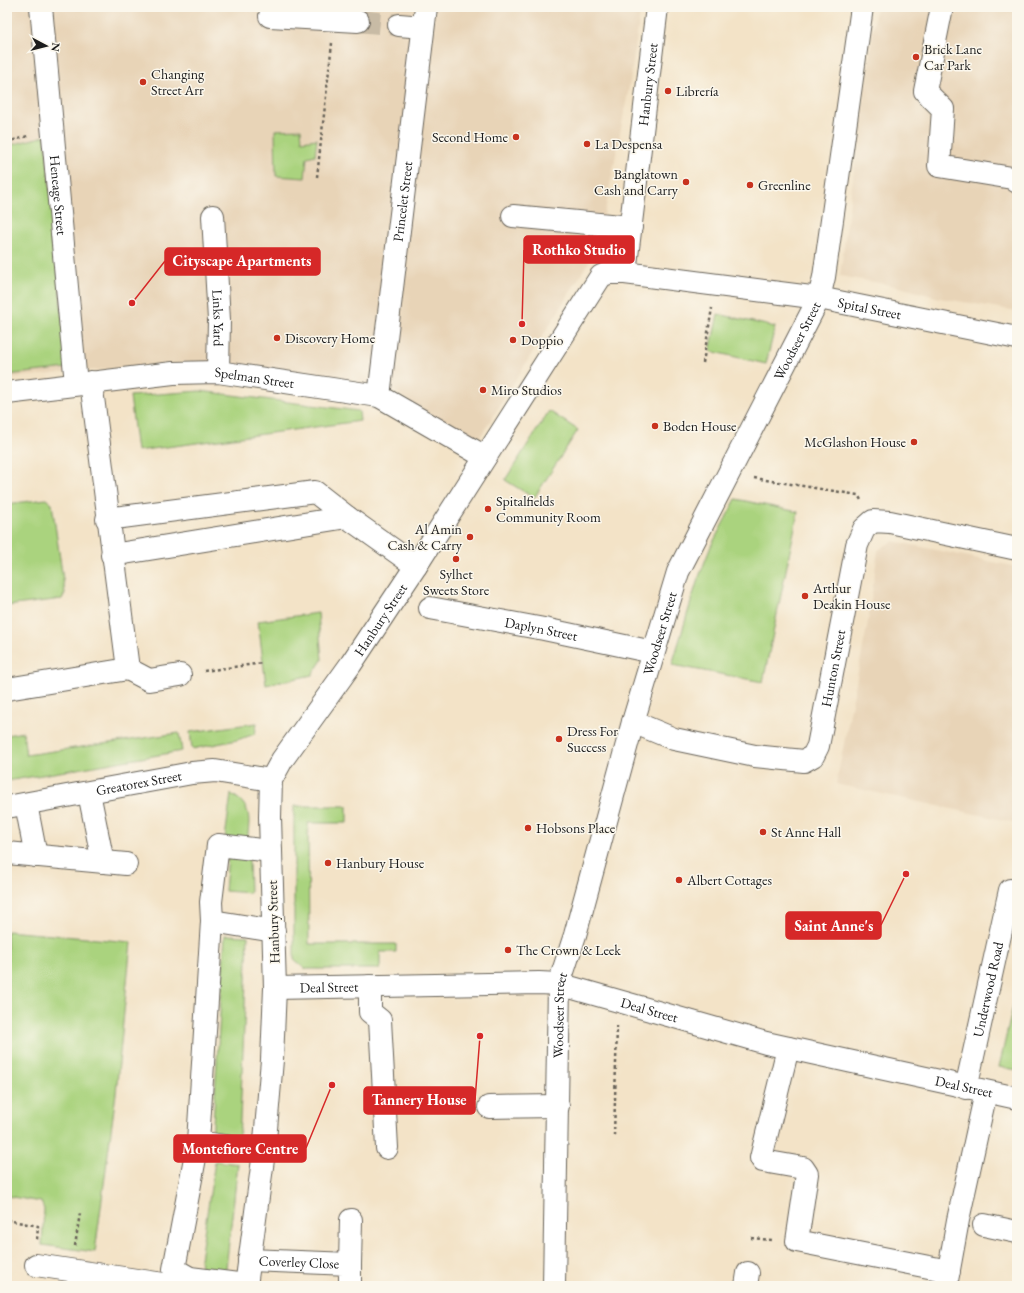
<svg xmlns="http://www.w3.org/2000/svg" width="1024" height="1293" viewBox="0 0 1024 1293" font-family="'EB Garamond',serif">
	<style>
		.built { fill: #e8d4b7 }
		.green { fill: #aad37e; stroke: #63784d }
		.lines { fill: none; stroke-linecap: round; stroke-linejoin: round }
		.minor-tunnel { stroke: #c8bba5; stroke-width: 22; stroke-dasharray: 22 11; stroke-linecap: butt }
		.minor-casing { stroke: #676258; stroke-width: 24 }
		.path { stroke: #676258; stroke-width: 2.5; stroke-dasharray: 3 3; stroke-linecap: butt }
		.minor { stroke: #fff; stroke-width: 22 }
		.poi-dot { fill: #c8321e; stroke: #fbf7ec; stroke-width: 1.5 }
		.labels { text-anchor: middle; stroke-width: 3; stroke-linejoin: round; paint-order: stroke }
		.poi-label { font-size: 14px; fill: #1c1c1c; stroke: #fbf7ec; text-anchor: start }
		.street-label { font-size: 14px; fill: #1c1c1c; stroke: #fbf7ec }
		.leader { fill: none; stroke: #d62828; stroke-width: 1.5 }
		.callout-dot { fill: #d62828; stroke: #fbf7ec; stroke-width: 1.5 }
		.callout { fill: #d62828; stroke: #d62828; stroke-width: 1.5 }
		.callout-label { font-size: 15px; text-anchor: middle; font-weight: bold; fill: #fff }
	</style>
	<rect width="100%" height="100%" fill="#fbf7ec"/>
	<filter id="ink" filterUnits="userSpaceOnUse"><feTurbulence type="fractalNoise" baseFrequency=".025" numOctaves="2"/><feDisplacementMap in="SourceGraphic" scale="8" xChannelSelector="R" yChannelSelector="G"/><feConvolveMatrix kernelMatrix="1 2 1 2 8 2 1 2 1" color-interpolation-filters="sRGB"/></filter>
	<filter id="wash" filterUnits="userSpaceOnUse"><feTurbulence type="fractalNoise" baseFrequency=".012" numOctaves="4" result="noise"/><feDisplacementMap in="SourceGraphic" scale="16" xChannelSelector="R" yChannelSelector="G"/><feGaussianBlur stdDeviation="0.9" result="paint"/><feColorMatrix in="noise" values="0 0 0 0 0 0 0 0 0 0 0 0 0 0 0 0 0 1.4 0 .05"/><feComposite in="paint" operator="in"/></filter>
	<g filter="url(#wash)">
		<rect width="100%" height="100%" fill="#f3e3c7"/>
		<g class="built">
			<polygon points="7,7 641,7 630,82 598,247 476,444 388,387 187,362 7,378"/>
			<polygon points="876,7 1017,7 1017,311 940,298 896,286 840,276"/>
			<polygon points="893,541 1017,567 1017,823 836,784 868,622 878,550"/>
		</g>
		<g class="green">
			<polygon points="301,129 302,141 317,139 315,155 307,157 305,178 276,176 275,130"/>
			<polygon points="45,136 67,368 7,375 7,146"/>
			<polygon points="718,314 775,327 766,364 710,351"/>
			<polygon points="200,391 359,411 360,421 137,451 130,396"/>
			<polygon points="549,411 578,430 534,498 505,480"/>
			<polygon points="46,499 52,504 65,593 62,599 7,606 7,504"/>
			<polygon points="736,499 798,512 763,682 672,665 697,582 711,546"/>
			<polygon points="318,613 322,660 312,675 266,685 258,621"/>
			<polygon points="257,723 255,734 237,740 192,749 190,732"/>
			<polygon points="23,732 26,755 179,733 182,751 7,781 7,735"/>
			<path d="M231 794C254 807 249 821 247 843L225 838Z"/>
			<polygon points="294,806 347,806 347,823 308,823 309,944 396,944 396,952 380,952 380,969 306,969 294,959"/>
			<polygon points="228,855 249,859 250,893 225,891"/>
			<polygon points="7,931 131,942 116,1093 95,1252 42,1245 44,1209 41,1202 7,1196"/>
			<polygon points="225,935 248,936 239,1142 212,1140"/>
			<polygon points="1017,989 1017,1070 999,1067"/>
			<polygon points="215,1161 238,1164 226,1268 223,1273 201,1268 200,1259"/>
		</g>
	</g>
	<g filter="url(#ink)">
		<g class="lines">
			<polyline class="minor-tunnel" points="358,21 399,25"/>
			<g class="minor-casing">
				<g id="minor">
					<path id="s1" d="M41 7 76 384"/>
					<polyline points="942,7 925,91 943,109 939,166 1012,178 1017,182"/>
					<polyline points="270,16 358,21"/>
					<polyline points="399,25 423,27"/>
					<path id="s2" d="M213 216 219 320 218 372"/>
					<polyline points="513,216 631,227"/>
					<path id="s3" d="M625 273 657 7"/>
					<polyline points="91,382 128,669 149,680 180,675"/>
					<path id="s4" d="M7 393 173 373 218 372 379 396 485 457"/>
					<path id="s5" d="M379 396 426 7"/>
					<polyline points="107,519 315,492 347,517"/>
					<polyline points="112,555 347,517 416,566"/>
					<path id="s6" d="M430 608 544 629 653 652"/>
					<polyline points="7,689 128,669"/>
					<path id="s7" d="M633 722 674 739 755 756 804 761 813 756 818 746 857 545 864 529 873 521 890 522 1017 549"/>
					<polyline points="89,793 103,862"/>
					<polyline points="26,804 36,856"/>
					<path id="s8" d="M7 807 192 773 215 771 271 780"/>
					<polyline points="7,853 126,864"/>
					<polyline points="212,921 274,931"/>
					<polyline points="370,986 370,1012 380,1020 387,1148"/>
					<path id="s9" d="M275 988 539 983 559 984 766 1043 1017 1098"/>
					<polyline points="788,1048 761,1158 763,1161 803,1168 807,1174 797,1241 949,1271"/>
					<path id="s10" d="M966 1088 1010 890"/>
					<polyline points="489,1107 558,1106"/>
					<polyline points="198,1142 264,1152"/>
					<polyline points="984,1225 1017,1232"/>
					<path id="s11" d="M249 1260 350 1264V1286"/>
					<polyline points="350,1264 351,1220"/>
					<polyline points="36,1265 177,1286 190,1278"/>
					<polyline points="246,1285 190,1278 174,1269 198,1142 212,921 211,902 218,845 271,851"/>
					<path id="s12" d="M246 1286 264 1152 272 1060 275 988 270 817 271 780 282 760 351 664 416 566 601 276 609 273H625L819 298 1017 338"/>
					<path id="s13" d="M554 1286 559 984 575 935 633 722 678 572 819 298 824 277 862 7"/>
					<polyline points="746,1286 748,1273"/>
					<polyline points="946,1286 958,1220 986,1092"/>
				</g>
			</g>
			<g class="path">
				<polyline points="7,142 28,136"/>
				<polyline points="317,177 332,43"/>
				<polyline points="703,363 712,308"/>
				<polyline points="754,478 858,495 861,500"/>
				<polyline points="204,671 263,663"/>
				<polyline points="614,1136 617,1026"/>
				<polyline points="7,1220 38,1226 37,1240"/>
				<polyline points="751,1238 772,1240"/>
				<polyline points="75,1246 80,1213"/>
			</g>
			<use href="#minor" class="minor"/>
		</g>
	</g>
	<g class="poi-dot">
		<circle cx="916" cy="57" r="4"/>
		<circle cx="143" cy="82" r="4"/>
		<circle cx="668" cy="91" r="4"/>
		<circle cx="516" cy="137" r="4"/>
		<circle cx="587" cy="144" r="4"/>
		<circle cx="686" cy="182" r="4"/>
		<circle cx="750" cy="185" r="4"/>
		<circle cx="277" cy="338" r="4"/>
		<circle cx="513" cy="340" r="4"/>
		<circle cx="483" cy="390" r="4"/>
		<circle cx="655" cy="426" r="4"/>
		<circle cx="914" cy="442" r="4"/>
		<circle cx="488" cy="509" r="4"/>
		<circle cx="470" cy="537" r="4"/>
		<circle cx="456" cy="559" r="4"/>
		<circle cx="805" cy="596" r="4"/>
		<circle cx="559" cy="739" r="4"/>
		<circle cx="528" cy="828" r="4"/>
		<circle cx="763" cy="832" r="4"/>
		<circle cx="328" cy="863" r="4"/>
		<circle cx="679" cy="880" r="4"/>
		<circle cx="508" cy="950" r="4"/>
	</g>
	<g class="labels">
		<g class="poi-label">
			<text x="924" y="54">Brick Lane<tspan x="924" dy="16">Car Park</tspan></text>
			<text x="151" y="79">Changing<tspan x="151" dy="16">Street Arr</tspan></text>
			<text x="676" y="96">Librería</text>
			<text x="508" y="142" text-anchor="end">Second Home</text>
			<text x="595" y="149">La Despensa</text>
			<text x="678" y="179" text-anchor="end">Banglatown<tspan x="678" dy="16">Cash and Carry</tspan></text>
			<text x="758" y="190">Greenline</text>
			<text x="285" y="343">Discovery Home</text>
			<text x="521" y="345">Doppio</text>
			<text x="491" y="395">Miro Studios</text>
			<text x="663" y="431">Boden House</text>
			<text x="906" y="447" text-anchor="end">McGlashon House</text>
			<text x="496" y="506">Spitalfields<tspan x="496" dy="16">Community Room</tspan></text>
			<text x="462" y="534" text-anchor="end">Al Amin<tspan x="462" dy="16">Cash &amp; Carry</tspan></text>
			<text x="456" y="579" text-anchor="middle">Sylhet<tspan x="456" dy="16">Sweets Store</tspan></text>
			<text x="813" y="593">Arthur<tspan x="813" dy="16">Deakin House</tspan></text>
			<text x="567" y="736">Dress For<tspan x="567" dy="16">Success</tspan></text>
			<text x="536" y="833">Hobsons Place</text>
			<text x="771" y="837">St Anne Hall</text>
			<text x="336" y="868">Hanbury House</text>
			<text x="687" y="885">Albert Cottages</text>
			<text x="516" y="955">The Crown &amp; Leek</text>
		</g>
		<g class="street-label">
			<text dy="5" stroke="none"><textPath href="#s3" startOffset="190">Hanbury Street</textPath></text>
			<text dy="5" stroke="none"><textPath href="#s1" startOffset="189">Heneage Street</textPath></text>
			<text dy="5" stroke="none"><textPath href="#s5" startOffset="196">Princelet Street</textPath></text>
			<text dy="5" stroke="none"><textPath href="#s12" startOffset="1382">Spital Street</textPath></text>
			<text dy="5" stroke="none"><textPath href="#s2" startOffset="102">Links Yard</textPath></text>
			<text dy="5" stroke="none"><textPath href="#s13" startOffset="991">Woodseer Street</textPath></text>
			<text dy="5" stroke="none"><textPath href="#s4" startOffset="249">Spelman Street</textPath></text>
			<text dy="5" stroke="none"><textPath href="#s12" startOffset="702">Hanbury Street</textPath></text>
			<text dy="5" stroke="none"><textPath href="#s6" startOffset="113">Daplyn Street</textPath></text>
			<text dy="5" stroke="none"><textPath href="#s13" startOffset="667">Woodseer Street</textPath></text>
			<text dy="5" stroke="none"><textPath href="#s7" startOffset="277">Hunton Street</textPath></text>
			<text dy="5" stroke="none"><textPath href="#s8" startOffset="134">Greatorex Street</textPath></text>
			<text transform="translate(273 922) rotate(-92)" y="5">Hanbury Street</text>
			<text dy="5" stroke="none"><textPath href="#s9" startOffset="54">Deal Street</textPath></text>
			<text dy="5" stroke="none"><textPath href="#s10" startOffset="101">Underwood Road</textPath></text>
			<text dy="5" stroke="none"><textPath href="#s9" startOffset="378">Deal Street</textPath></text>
			<text dy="5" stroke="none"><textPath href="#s13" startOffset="271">Woodseer Street</textPath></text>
			<text dy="5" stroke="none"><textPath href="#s9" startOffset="702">Deal Street</textPath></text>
			<text dy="5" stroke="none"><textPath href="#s11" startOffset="50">Coverley Close</textPath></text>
		</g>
	</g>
	<path class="leader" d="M522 324L524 250M132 303L165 261M906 874L881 925M480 1036L475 1100M332 1085L306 1148"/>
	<g class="callout-dot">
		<circle cx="522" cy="324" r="4"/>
		<circle cx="132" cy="303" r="4"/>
		<circle cx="906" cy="874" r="4"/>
		<circle cx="480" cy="1036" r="4"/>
		<circle cx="332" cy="1085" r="4"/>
	</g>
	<g class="callout">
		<rect x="524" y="236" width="110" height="27" rx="4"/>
		<rect x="165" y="248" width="155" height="27" rx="4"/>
		<rect x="786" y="912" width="95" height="27" rx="4"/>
		<rect x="364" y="1087" width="111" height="27" rx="4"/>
		<rect x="174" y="1135" width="132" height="27" rx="4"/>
	</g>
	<g class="callout-label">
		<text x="579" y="255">Rothko Studio</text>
		<text x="242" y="266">Cityscape Apartments</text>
		<text x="834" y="931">Saint Anne's</text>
		<text x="419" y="1105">Tannery House</text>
		<text x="240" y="1154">Montefiore Centre</text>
	</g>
	<rect width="1024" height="1293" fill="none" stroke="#fbf7ec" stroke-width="24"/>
	<g transform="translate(46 46) rotate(97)" stroke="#fbf7ec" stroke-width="3" paint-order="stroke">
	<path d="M0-3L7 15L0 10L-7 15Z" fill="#1c1c1c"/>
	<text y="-6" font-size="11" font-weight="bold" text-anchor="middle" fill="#1c1c1c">N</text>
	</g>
</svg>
